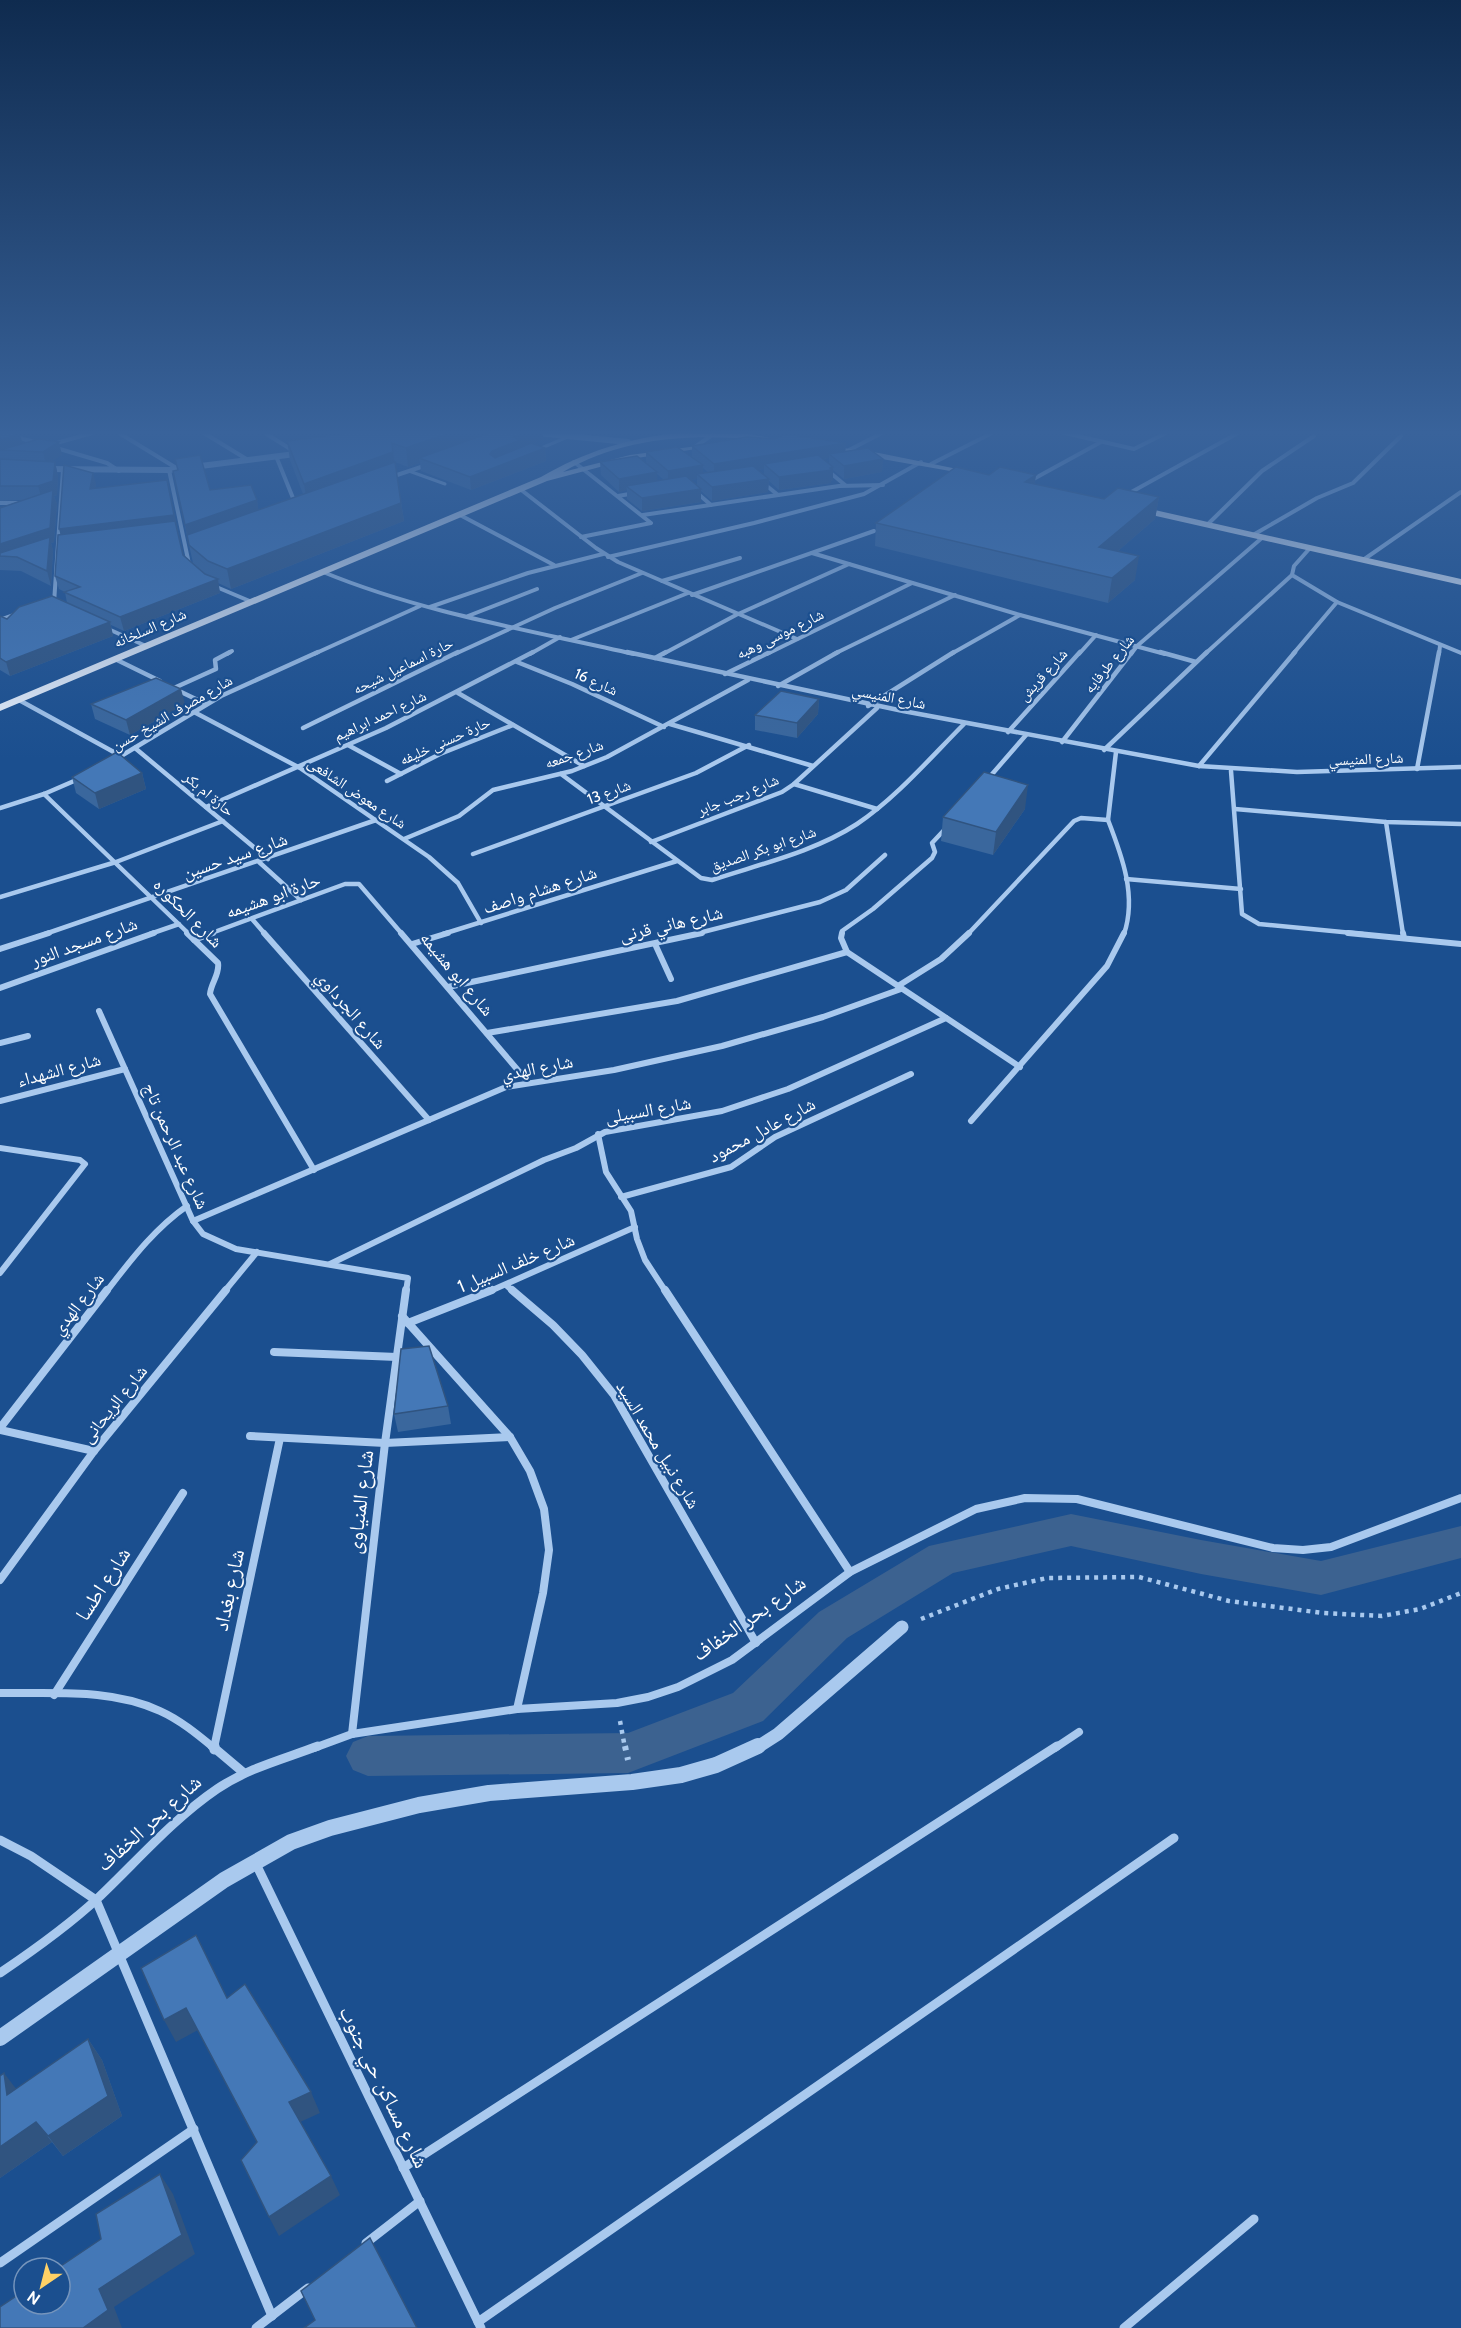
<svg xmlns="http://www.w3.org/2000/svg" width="1461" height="2328" viewBox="0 0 1461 2328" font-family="Cabin,'Noto Naskh Arabic',sans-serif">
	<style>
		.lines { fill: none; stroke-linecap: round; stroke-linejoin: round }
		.canal { fill: #3c6290; fill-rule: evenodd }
		.path-far1 { stroke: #a9c9ee; stroke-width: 4.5; stroke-dasharray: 4 5; stroke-linecap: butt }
		.path { stroke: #a9c9ee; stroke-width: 6; stroke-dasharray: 4.5 7; stroke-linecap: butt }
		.service { stroke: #a9c9ee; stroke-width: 3 }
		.minor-far4 { stroke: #a9c9ee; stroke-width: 4 }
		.minor-far3 { stroke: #a9c9ee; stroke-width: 4.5 }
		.minor-far2 { stroke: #a9c9ee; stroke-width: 6 }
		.minor-far1 { stroke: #a9c9ee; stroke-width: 8 }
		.minor { stroke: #a9c9ee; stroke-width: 9 }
		.tertiary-far2 { stroke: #a9c9ee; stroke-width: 6 }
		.tertiary-far1 { stroke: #a9c9ee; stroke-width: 13 }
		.tertiary { stroke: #a9c9ee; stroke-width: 16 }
		.primary { fill: #f0f6ff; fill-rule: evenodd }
		.wall { fill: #3a679d; fill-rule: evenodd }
		.shaded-wall { fill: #305480 }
		.building { fill: #4478b7; stroke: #305480; stroke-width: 1.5 }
		.labels { text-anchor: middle; stroke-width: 4.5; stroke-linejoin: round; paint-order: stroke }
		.far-street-label { font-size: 15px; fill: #fff; stroke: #1b4f8f }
		.street-label { font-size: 18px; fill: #fff; stroke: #1b4f8f }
		.near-street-label { font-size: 21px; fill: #fff; stroke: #1b4f8f }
	</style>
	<rect width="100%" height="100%" fill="#1b4f8f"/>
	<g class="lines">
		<polygon class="canal" points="1071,1514 1201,1540 1321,1561 1461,1526 1461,1558 1321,1595 1201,1574 1071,1546 953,1573 847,1638 763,1721 628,1773 368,1776 353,1770 346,1756 353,1742 368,1736 628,1733 733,1693 819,1612 929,1546"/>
		<g class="path-far1">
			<polyline points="921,1619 998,1589 1047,1578 1139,1577 1229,1601 1323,1613 1382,1616 1420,1609 1461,1593"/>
			<polyline points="620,1721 625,1748"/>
		</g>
		<polyline class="path" points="625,1746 628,1760"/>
		<g class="service">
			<polyline points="539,449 570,436"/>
			<polyline points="409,471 445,484"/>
		</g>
		<g class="minor-far4">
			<polyline points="1,433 38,443"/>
			<polyline points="119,433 178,469"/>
			<polyline points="204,433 248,460"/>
			<polyline points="265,433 292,450"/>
			<polyline points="1065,433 1134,449 1166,433"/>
			<polyline points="53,444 92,433"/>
			<polyline points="53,447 107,463 119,471"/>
			<polyline points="695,447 715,433"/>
			<polyline points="849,450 882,433"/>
			<polyline points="276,456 295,503"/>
			<polyline points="574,462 651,523 581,537"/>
			<polyline points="931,464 992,433"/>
			<polyline points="169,470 189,564"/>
			<polyline points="827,470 845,485"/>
			<polyline points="391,477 427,465"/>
			<polyline points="762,482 778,495"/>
			<polyline points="1028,482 1101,442"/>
			<polyline points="520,489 596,548 618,562 797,639"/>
			<polyline points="696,492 711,505"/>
			<polyline points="1126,495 1238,433"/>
			<polyline points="618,496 635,493"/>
			<polyline points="0,503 21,503"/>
			<polyline points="460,515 554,565"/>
			<polyline points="643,515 839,486 883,485"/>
			<polyline points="1207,525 1262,471 1314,436"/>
			<polyline points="1253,535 1317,498 1353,483 1401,436"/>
			<polyline points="1310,548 1294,566 1292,575 1337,602 1461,653"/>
			<polyline points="812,553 1020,615 1165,654"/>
			<polyline points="608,557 754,523 864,494 921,462"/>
			<polyline points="1363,560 1461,492"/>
			<path d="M323 572C423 613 529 630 634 654"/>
			<polyline points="662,581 740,558"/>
			<polyline points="214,586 252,602"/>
			<polyline points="692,595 874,531"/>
			<polyline points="54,603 63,470"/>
			<polyline points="430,607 528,573 603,554"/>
			<polyline points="468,616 537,589"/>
			<polyline points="0,620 16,614"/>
			<polyline points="106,628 146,646"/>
			<polyline points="571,640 688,593"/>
			<polyline points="227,654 232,651"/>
			<polyline points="314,654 420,606"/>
			<polyline points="455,654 555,608 642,573"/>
			<polyline points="530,654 560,637"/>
			<polyline points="663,654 736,615 849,564"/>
			<polyline points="767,654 912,583"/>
			<polyline points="834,654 955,595"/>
			<polyline points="951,654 1020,615"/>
			<polyline points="1079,654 1096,635"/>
			<polyline points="1131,654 1137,646 1263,537"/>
			<polyline points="1205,654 1292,575"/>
			<polyline points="1293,654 1337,602"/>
			<polyline points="1439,654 1440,646"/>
		</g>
		<g class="minor-far3">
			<polyline points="627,652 903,711 1199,766 1297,772 1461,767"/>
			<polyline points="1160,652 1196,662"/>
			<polyline points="655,658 666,652"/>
			<polyline points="115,659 160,681"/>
			<polyline points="517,662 572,684 664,727"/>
			<polyline points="725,674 770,652"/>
			<polyline points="778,686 838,652"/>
			<polyline points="174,688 216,669 215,660 230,652"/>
			<polyline points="177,690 206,704"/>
			<polyline points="458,693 584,766"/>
			<polyline points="19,700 121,756"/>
			<polyline points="868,706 954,652"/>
			<polyline points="194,712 300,768 429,857 458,883 481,923"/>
			<polyline points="670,724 813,766"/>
			<polyline points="303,728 458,652"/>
			<polyline points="1008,732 1080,652"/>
			<polyline points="1062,742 1132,652"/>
			<polyline points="348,745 401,774"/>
			<polyline points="135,748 268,859"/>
			<polyline points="1104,750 1207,652"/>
			<polyline points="116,759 221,696 318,652"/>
			<polyline points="1199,766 1295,652"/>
			<polyline points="1417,769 1439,652"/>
			<polyline points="1231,771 1242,914 1259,924 1363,934"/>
			<path d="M561 774 701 878 712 880C760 864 814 852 857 824 896 798 931 757 964 724"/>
			<polyline points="987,780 1026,735"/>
			<polyline points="387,781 440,754 513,725"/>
			<polyline points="794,784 877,809"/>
			<polyline points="44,794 189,934"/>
			<polyline points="206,807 386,728 533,652"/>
			<polyline points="0,808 44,794 81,778"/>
			<polyline points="1235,809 1386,822 1461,824"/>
			<path d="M1108 820C1122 856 1137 896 1124 934"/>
			<polyline points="1386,822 1403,934"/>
			<polyline points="404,839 459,816 493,790 572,771 607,757 748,680"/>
			<polyline points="651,842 782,792 794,784 877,708"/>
			<polyline points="473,854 696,773 749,745"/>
			<polyline points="259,862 301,900"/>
			<polyline points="1126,879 1241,889"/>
			<polyline points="0,897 116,862 223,821"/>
			<polyline points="252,919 265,934"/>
			<polyline points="45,934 376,820"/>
			<polyline points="150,934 179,924"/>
			<polyline points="209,934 345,884 359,884 402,934"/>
			<polyline points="443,934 677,861"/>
			<polyline points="695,934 820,902 846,890 885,855"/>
			<polyline points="842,934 842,931 873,909 932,858 935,852 932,843 947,827"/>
			<polyline points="968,934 1074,821 1081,818 1108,820 1116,752"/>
		</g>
		<g class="minor-far2">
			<path d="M187 933 218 963C220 974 211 983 210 994L314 1170"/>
			<polyline points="264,933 429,1120"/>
			<polyline points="401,933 528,1082"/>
			<polyline points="1348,933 1461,944"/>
			<polyline points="1403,933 1404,938"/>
			<polyline points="194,940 213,933"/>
			<polyline points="412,944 448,933"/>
			<polyline points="655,944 671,979"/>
			<polyline points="0,949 49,933"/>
			<polyline points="847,952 1020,1067"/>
			<polyline points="898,986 941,959 969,933"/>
			<polyline points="448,987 702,933"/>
			<polyline points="0,988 154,933"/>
			<polyline points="99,1011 193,1221 203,1234 236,1249 408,1278 406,1292"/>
			<polyline points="487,1033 677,1001 847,952 841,938 842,933"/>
			<polyline points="0,1043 28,1036"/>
			<polyline points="0,1101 125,1069"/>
			<polyline points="971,1121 1107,966 1124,933"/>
			<polyline points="598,1134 606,1172 631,1211 637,1239 645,1260 666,1292"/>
			<polyline points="0,1148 80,1160 85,1164 0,1273"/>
			<polyline points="621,1197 731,1167 775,1137 911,1074"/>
			<polyline points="193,1221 506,1087 614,1070 722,1046 823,1017 901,989"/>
			<polyline points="330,1264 544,1160 576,1148 605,1132 722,1111 788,1089 946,1018"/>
			<polyline points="506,1285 514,1292"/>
			<path d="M106 1292C131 1260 154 1229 187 1206"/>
			<polyline points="224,1292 257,1252"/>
			<polyline points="488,1292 635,1227"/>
		</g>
		<g class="minor-far1">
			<polyline points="512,1290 553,1325 582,1355 614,1395 756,1643"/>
			<polyline points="665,1290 850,1572"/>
			<polyline points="402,1316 510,1437 530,1471 544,1509 549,1550 543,1593 517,1709"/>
			<polyline points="408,1323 492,1290"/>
			<polyline points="274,1352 397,1357"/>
			<polyline points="0,1428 107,1290"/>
			<polyline points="0,1430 94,1451"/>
			<polyline points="250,1436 385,1443 510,1437"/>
			<polyline points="0,1580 94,1451 226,1290"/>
			<path d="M0 1693C53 1694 111 1688 160 1711 180 1720 197 1734 214 1748"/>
			<polyline points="54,1695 183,1493"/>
			<polyline points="352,1734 385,1443 406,1290"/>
			<polyline points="214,1748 280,1438"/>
			<polyline points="314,1748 352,1734 517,1709 617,1703 648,1697 678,1687 732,1660 850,1572 976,1509 1025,1498 1077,1499 1273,1548 1303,1550 1331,1547 1461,1498"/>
			<polyline points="1055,1748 1079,1732"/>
		</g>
		<g class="minor">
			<polyline points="212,1746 244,1773"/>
			<polyline points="214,1750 215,1746"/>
			<polyline points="0,1840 31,1856 96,1900 272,2316"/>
			<polyline points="256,1864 481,2328"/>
			<path d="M0 1973C34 1950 68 1926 98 1898 137 1861 173 1819 217 1789 248 1768 284 1759 318 1746"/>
			<polyline points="403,2168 1057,1746"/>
			<polyline points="366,2243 420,2201"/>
			<polyline points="0,2263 194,2129"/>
			<polyline points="478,2322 1174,1838"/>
			<polyline points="256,2328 308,2288"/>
			<polyline points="1124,2328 1254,2219"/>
		</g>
		<g class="tertiary-far2">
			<polyline points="537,433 628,442"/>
			<polyline points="44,469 169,470 303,453"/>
		</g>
		<polyline class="tertiary-far1" points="756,1748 778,1734 902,1627"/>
		<polyline class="tertiary" points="0,2038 224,1880 291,1842 330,1828 419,1805 489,1793 632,1782 681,1775 716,1765 758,1746"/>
		<g class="primary">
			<path d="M678 433 748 434 782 440 778 442C704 433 629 434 563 472L630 455 712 444 716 446 630 459 547 481 0 711V704L541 477C584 452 628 438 678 433Z"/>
			<polygon points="822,445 879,453 977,473 973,475 825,449 822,449"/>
			<polygon points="1137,506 1461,579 1461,585 1134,511 1134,507"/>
		</g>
	</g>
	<g class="wall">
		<polygon points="0,433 22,443 62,455 51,461 55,462 58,476 57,495 54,496 57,504 54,542 51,543 53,551 51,586 21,571 0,570 0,508 22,500 0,501"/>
		<polygon points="349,433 543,433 543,439 531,443 545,448 546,461 471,490 421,471 420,463 408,467 395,462 404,521 231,589 218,583 220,593 124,631 111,625 113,636 10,676 0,670 0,616 7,619 67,603 65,592 59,589 55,576 61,535 96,484 95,488 167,480 183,555 193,563 173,471 210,490 257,500 258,510 303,494 290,460 287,441"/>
		<path d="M846 443 845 451 883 459 882 472 844 479 833 470V480L831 481V483L779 490 769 481 768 492 712 501 701 491V502L642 511 627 499V490L619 492 601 475 600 462 646 463V452L692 457V446ZM829 458V464L823 459ZM703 468 709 473 703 474ZM764 469V475L758 470ZM657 474 664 480 657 481ZM697 479V485L691 480Z"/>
		<polygon points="989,475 1036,475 1034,484 1104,499 1159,497 1155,519 1118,551 1135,580 1108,603 875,546 876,523"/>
		<polygon points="819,699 818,714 797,738 755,730 755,715"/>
		<polygon points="91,704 185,704 130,735 95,719"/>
		<polygon points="142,773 146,789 99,809 76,793 72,777"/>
		<polygon points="1025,809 993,855 941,841 943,817"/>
		<polygon points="448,1406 451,1424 398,1432 394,1414"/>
		<polygon points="88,2039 102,2060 122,2116 63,2156 52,2142 0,2178 0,2076 16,2089"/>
	</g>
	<g class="shaded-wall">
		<polygon points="0,433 20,434 24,448 0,450"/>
		<polygon points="449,433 496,433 419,458 420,463 408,467 406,448"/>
		<polygon points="525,433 543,433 543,439 521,448 494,464 490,454 492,451 513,437"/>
		<polygon points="59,442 62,455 46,465 43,452"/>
		<polygon points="846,443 845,456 829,454 829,458 768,468 764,464 764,469 714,477 714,464"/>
		<polygon points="545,448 546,461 471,490 470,477"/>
		<polygon points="393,452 396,471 307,503 304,484"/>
		<polygon points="883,459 882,472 844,479 844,466"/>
		<polygon points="55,462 58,476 57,495 54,496 57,504 54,542 51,543 53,551 51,586 47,571 49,544 0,556 0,544 42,500 38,486"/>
		<polygon points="703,465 703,478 697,474 697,479 668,484 668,471"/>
		<polygon points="833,467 833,480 831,481 831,483 779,490 779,477"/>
		<polygon points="657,472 658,486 626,486 627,490 619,492 619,479"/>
		<polygon points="93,473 96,484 93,500 90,489"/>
		<polygon points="1036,475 1033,497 1025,482"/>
		<polygon points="769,479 768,492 712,501 712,487"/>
		<polygon points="167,480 177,526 62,540 59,529"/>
		<polygon points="701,489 701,502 642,511 642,498"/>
		<polygon points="1159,497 1155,519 1096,570 1099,547"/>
		<polygon points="257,500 260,520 189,545 185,525"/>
		<polygon points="401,503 404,521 231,589 227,569"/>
		<polygon points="1139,556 1135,580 1108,603 1112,578"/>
		<polygon points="218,579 220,593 124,631 120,617"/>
		<polygon points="110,622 113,636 10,676 6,662"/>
		<polygon points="181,689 185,704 130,735 126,720"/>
		<polygon points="819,699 818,714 797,738 797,723"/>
		<polygon points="142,773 146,789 99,809 95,793"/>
		<polygon points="1028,785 1025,809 993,855 996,832"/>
		<polygon points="186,2008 198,2030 176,2042 164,2020"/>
		<polygon points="88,2039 102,2060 122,2116 63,2156 48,2136"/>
		<polygon points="4,2073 20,2094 7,2095"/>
		<polygon points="311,2092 320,2113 298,2123 289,2102"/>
		<polygon points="36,2122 52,2142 0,2178 0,2147"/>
		<polygon points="160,2174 173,2194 195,2254 114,2307 122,2328 83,2328 99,2289"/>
		<polygon points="331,2176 340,2195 279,2236 269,2217"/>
	</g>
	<g class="building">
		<polygon points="0,433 12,433 20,434 0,440"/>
		<polygon points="349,433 449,433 406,448 392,443 393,452 304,484 287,441"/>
		<polygon points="489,433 525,433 513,437 520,440 492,451 490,454 495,458 531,443 545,448 470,477 419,458"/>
		<polygon points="785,434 846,443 714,464 692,446 747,437 775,439"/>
		<polygon points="39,439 59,442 43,452 0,450"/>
		<polygon points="677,447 703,465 668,471 646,452"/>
		<polygon points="868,448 883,459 844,466 829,454"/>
		<polygon points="200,455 210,490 251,485 257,500 185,525 173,471 178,470 175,459"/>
		<polygon points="818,455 833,467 830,468 832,470 779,477 764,464"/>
		<polygon points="637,456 657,472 619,479 600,462"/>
		<polygon points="0,459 55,462 53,481 38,486 0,486"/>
		<polygon points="395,462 401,503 227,569 208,561 189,545 187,535"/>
		<polygon points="64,465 93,473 90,489 167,480 174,515 59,529"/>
		<polygon points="753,466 769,479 712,487 697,474"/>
		<polygon points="956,467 989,475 1000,467 1036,475 1025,482 1104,499 1118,488 1159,497 1099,547 1139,556 1112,578 876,523"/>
		<polygon points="686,476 701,489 642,498 626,486"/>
		<polygon points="53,490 50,528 0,544 0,508"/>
		<polygon points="175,521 183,555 205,574 218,579 120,617 64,592 80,587 55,576 58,535"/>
		<polygon points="50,537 47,571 17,557 0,556 0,553"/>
		<polygon points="52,596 110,622 6,662 0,658 0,616 7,619 19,607"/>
		<polygon points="156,678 181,689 126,720 91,704"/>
		<polygon points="781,691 819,699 797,723 755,715"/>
		<polygon points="117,752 142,773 95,793 72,777"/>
		<polygon points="984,772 1028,785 996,832 943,817"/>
		<polygon points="429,1346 448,1406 394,1414 401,1349"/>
		<polygon points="196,1935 227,1998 245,1984 311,2092 289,2102 331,2176 269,2217 241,2160 257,2142 186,2008 164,2020 141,1968"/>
		<polygon points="88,2039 108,2096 48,2136 36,2122 0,2147 0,2076 4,2073 7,2095"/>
		<polygon points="160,2174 182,2235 99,2289 108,2310 83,2328 0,2328 0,2307 24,2291 24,2304 60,2304 60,2268 58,2268 101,2239 96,2214"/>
		<polygon points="370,2238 417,2328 304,2328 315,2320 301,2291"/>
	</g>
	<linearGradient id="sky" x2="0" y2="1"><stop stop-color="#0f2b4f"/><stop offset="0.57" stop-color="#39639b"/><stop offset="1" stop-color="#39639b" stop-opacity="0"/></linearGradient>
	<rect width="1461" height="759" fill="url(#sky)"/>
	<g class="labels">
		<g class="far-street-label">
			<text transform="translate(150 628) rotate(-23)" y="5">شارع السلخانه</text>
			<text transform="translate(780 634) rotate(-26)" y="5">شارع موسى وهبه</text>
			<text transform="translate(1109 664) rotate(-51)" y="5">شارع طرفايه</text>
			<text transform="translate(403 666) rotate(-26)" y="5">حارة اسماعيل شيحه</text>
			<text transform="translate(1043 675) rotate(-48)" y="5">شارع قريش</text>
			<text transform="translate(596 682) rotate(24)" y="5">شارع 16</text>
			<text transform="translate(889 697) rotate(11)" y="5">شارع المنيسي</text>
			<text transform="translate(172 713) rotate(-30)" y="5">شارع مصرف الشيخ حسن</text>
			<text transform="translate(380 716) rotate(-25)" y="5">شارع احمد ابراهيم</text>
			<text transform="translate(445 741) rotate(-24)" y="5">حارة حسنى خليفه</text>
			<text transform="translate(574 754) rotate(-19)" y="5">شارع جمعه</text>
			<text transform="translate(1366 759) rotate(-2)" y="5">شارع المنيسي</text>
			<text transform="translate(609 792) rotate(-20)" y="5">شارع 13</text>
			<text transform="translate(357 793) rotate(34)" y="5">شارع معوض الشافعى</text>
			<text transform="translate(209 794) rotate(40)" y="5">حارة ام بكر</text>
			<text transform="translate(738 795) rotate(-22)" y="5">شارع رجب جابر</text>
			<text transform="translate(763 849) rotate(-19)" y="5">شارع ابو بكر الصديق</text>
		</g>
		<g class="street-label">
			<text transform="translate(235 856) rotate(-19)" y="6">شارع سيد حسين</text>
			<text transform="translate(540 890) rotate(-18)" y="6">شارع هشام واصف</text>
			<text transform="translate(273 896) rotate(-20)" y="6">حارة ابو هشيمه</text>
			<text transform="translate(188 913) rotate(45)" y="6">شارع الحكوره</text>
			<text transform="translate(671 924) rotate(-13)" y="6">شارع هاني قرنى</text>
			<text transform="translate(84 942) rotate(-20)" y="6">شارع مسجد النور</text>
			<text transform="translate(457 974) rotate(50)" y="6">شارع ابو هشيمه</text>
			<text transform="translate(351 1010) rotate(49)" y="6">شارع الجرداوي</text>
			<text transform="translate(537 1068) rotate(-11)" y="6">شارع الهدي</text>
			<text transform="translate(59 1070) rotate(-15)" y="6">شارع الشهداء</text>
			<text transform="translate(648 1110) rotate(-10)" y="6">شارع السبيلى</text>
			<text transform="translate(762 1130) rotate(-28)" y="6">شارع عادل محمود</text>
			<text transform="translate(176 1146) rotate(66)" y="6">شارع عبد الرحمن تاج</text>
			<text transform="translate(516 1263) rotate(-23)" y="6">شارع خلف السبيل 1</text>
			<text transform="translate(78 1304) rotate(-52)" y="6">شارع الهدي</text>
			<text transform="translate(114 1404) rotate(-51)" y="6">شارع الريحانى</text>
			<text transform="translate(658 1445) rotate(59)" y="6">شارع نبيل محمد السيد</text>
		</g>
		<g class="near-street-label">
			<text transform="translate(360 1502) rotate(-83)" y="7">شارع المنياوى</text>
			<text transform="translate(103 1584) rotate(-57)" y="7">شارع اطسا</text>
			<text transform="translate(229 1590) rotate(-78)" y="7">شارع بغداد</text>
			<text transform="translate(749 1618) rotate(-35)" y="7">شارع بحر الخفاف</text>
			<text transform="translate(149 1823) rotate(-42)" y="7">شارع بحر الخفاف</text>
			<text transform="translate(384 2087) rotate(64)" y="7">شارع مساكن حي جنوب</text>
		</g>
	</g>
	<g transform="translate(42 2286) rotate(215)"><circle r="28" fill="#1b4f8f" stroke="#7695bc" stroke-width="1.5"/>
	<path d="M0-4.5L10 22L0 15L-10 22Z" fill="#ffd166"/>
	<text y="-9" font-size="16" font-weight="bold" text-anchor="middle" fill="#ffffff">N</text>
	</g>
</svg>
